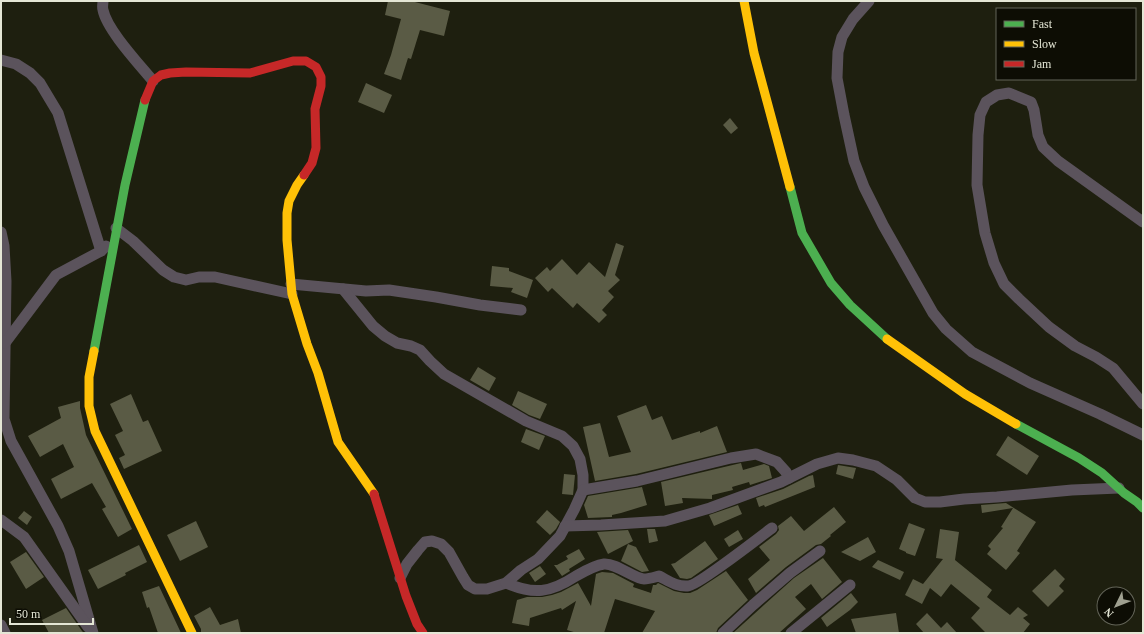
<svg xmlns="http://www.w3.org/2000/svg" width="1144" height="634" viewBox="0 0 1144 634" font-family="'Times New Roman',serif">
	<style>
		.building { fill: #5a5b45 }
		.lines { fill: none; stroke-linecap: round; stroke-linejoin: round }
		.street { stroke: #5b535c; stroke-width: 11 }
		.fast { stroke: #4caf50; stroke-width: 9 }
		.slow { stroke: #ffc107; stroke-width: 9 }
		.jam { stroke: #c62828; stroke-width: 9 }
	</style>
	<rect width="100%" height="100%" fill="#1e1f0f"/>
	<g class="building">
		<polygon points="388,1 411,1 450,11 444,36 420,30 411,59 408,58 401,80 384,74 391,55 401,19 385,15"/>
		<polygon points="366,83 392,95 384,113 358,102"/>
		<polygon points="730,118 738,128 731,134 723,125"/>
		<polygon points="616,243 624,246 615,275 620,280 608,291 614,297 602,310 607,315 599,323 577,303 573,308 552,288 548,292 535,278 547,267 550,271 562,259 577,275 589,262 605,277"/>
		<polygon points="492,266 509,268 509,271 533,280 527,298 511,292 513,288 490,286"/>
		<polygon points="478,367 496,378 489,391 470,380"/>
		<polygon points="518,391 547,404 540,419 529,415 512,405"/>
		<polygon points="131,394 143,422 148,420 162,451 124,469 119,458 125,455 115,435 123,431 110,404"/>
		<polygon points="80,401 80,408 86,435 132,529 118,537 102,509 106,507 92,483 61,499 51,479 74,467 63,444 40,457 28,436 61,418 58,407"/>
		<polygon points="646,405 652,420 662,416 672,440 700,431 700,433 717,426 727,452 636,474 595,481 583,427 600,423 609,457 631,452 617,416"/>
		<polygon points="526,429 545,436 539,450 521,442"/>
		<polygon points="1008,436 1039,456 1027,475 996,455"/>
		<polygon points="741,463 743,470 764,464 769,466 772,478 750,485 749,482 732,487 733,490 712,495 712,499 682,498 683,503 665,506 661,482"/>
		<polygon points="838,465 856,468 853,479 836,474"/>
		<polygon points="564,474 575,475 573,495 562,494"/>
		<polygon points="813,475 815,487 765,507 764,505 759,507 756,498 783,489 809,476"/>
		<polygon points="642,487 647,505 621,513 612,515 612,517 588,518 584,505 588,496"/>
		<polygon points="1006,503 1036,522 1017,551 1020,553 1006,570 987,554 991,549 988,546 1003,528 1001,527 1013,508 982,513 981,505"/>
		<polygon points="738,505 742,514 714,526 709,515"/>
		<polygon points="834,507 846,522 830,535 831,536 821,544 816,545 786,567 756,593 748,579 770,560 759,547 776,534 779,530 778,526 791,516 804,531"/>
		<polygon points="547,510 560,522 556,529 550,535 536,522"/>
		<polygon points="24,511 32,517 27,525 18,518"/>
		<polygon points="196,521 208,547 180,561 167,535"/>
		<polygon points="909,523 925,529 915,556 906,553 906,552 899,549"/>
		<polygon points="647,529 655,529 658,541 649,543"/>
		<polygon points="940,529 959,532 955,560 992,590 987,597 1010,615 1018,607 1028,615 1023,618 1030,624 1023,633 986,633 971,618 980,608 951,584 941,597 930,588 922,604 905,595 913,579 923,584 943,559 936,558"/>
		<polygon points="628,530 633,541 608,554 597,532"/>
		<polygon points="738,530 743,539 729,547 724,539"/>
		<polygon points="868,537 876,552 860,561 841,552"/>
		<polygon points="705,541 718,559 691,578 687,579 680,578 671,564 675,563"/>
		<polygon points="628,544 636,547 649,571 642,572 621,561"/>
		<polygon points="139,545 147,562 125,573 126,575 98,589 88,570"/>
		<polygon points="579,549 585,559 569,569 570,571 562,576 554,565 557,565 568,559 566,556"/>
		<polygon points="26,552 44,577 26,589 10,562"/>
		<polygon points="823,558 842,582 822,599 811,584 795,597 806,609 779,633 733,633 794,578"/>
		<polygon points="878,560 904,572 900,580 872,567"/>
		<polygon points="540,566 546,574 535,582 529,573"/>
		<polygon points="1055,569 1065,579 1059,586 1064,591 1048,607 1032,591"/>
		<polygon points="726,571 748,600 718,628 716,633 642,633 655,611 615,599 604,633 577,633 567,630 576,601 562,610 561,608 530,618 529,626 512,623 517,600 527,597 542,597 552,595 561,592 578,583 591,606 596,574 602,572 613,573 634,584 633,587 651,593 653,585 656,585 658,583 674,591 684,593 690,593 697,590"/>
		<polygon points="159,586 181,633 158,633 149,607 147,608 142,592"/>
		<polygon points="851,593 858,602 850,610 827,627 821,618"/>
		<polygon points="210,607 220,625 238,619 241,633 201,633 201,629 194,616"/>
		<polygon points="66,608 82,631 84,633 49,633 42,620"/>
		<polygon points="896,613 899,633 856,633 851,619"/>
		<polygon points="927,613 941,628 947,622 957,633 924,633 916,624"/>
	</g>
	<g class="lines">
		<g class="street">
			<path d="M103 1C103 4 102 7 103 10 107 30 139 64 153 81"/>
			<polyline points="869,1 853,19 842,37 838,52 837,78 844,115 854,161 864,187 883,225 933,313 946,329 972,352 1030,383 1100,414 1143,435"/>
			<polyline points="1,60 16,64 30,73 40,83 58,113 101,251"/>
			<polyline points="1143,222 1058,161 1043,147 1038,135 1034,110 1031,102 1009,93 997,95 986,102 980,115 978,135 977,185 985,233 994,263 1004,284 1019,299 1049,327 1075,346 1096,357 1113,368 1143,404"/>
			<polyline points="116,228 133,241 163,270 174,277 186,280 199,277 215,277 292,294"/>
			<polyline points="1,232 4,246 6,281 4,419 11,441 58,526 69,551 93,633"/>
			<polyline points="291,284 366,291 389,290 436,297 480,305 521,310"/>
			<polyline points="343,289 373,326 385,336 397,343 411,346 420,350 430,361 444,374 526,421 562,436 573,446 580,459 583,475 583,490 574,510 560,536 538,559 521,570 506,583 487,589 475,589 468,585 463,577 449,552 441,544 432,541 425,542 418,550 407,564 400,578"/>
			<polyline points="5,343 56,275 101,251 106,246"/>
			<polyline points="583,490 637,481 731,458 756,454 777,462 786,472 789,478"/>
			<polyline points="1,520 24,537 88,627"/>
			<polyline points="565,526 601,525 665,521 710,508 781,482 817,464 838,458 853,460 876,466 897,480 915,498 925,502 940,502 964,499 997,497 1072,490 1119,488"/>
			<path d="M506 583C534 595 550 593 576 576 583 572 596 565 604 564 616 563 635 579 644 579 649 579 655 577 659 576 669 581 677 587 688 586 697 586 760 537 772 528"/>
			<polyline points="1,625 5,633"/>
			<polyline points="723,633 753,605 790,573 820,551"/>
			<polyline points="791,633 850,585"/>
		</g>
		<g class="fast">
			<polyline points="790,187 802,233 831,283 850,305 887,339"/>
			<polyline points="94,351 125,185 145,100"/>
			<polyline points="1016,424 1079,458 1102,473 1124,493 1137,502 1143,508"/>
		</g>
		<g class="slow">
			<polyline points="744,1 754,53 790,187"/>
			<polyline points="304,175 297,185 289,201 287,213 287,240 292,294 307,344 318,373 338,442 374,494"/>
			<polyline points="887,339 965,394 1016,424"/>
			<polyline points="94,351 89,377 89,406 95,431 192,633"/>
		</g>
		<g class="jam">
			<polyline points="145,100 153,81 161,75 170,73 186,72 250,73 293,61 306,61 316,67 321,77 321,86 315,109 316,148 312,163 304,175"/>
			<polyline points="374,494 406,596 417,624 423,633"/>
		</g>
	</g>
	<rect width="1144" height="634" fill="none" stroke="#e4e6d5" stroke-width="4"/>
	<rect x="996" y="8" width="140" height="72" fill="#0d0d04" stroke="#636458"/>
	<rect x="1004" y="21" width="20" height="6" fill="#4caf50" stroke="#636458"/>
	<text x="1032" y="28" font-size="12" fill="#e4e6d5">Fast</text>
	<rect x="1004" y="41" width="20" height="6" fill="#ffc107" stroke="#636458"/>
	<text x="1032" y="48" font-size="12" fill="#e4e6d5">Slow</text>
	<rect x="1004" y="61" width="20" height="6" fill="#c62828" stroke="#636458"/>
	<text x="1032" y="68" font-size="12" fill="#e4e6d5">Jam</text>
	<g transform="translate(1116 606) rotate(227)"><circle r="19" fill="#0d0d04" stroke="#636458"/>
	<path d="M0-3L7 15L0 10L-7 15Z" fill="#9fa090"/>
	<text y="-6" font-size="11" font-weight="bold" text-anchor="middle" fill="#e4e6d5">N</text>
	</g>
	<path d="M10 618v6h83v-6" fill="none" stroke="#e4e6d5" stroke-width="2"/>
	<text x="16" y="618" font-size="12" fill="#e4e6d5" stroke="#0d0d04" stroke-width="3" paint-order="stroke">50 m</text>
</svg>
